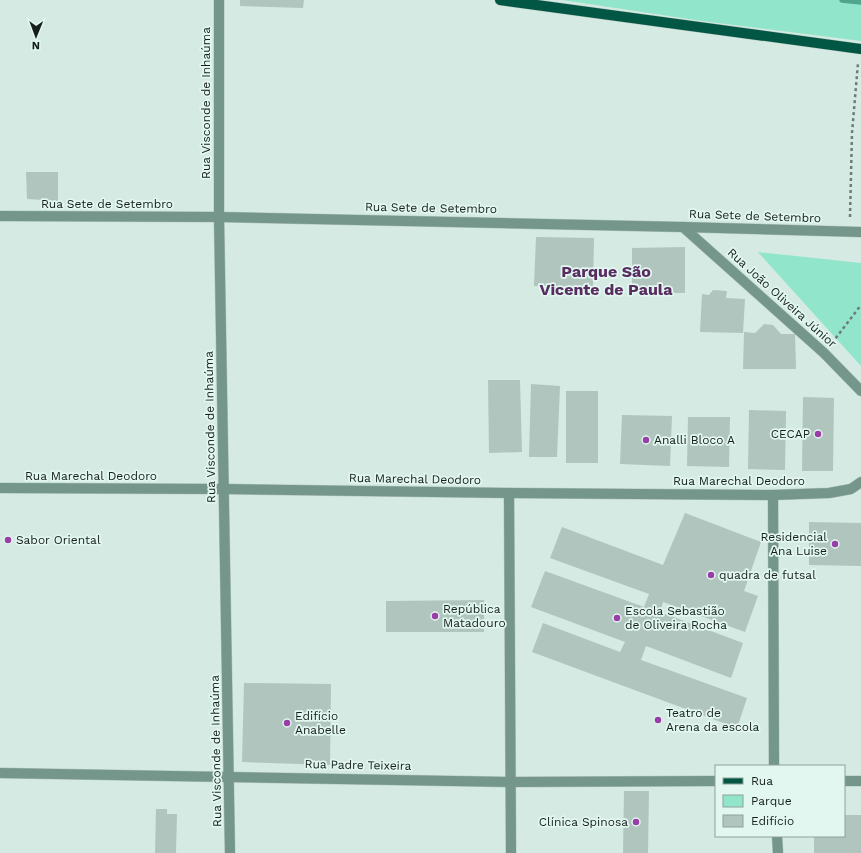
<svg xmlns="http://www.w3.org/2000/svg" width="861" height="853" viewBox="0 0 861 853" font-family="'Work Sans',sans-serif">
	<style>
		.green { fill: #91e5ca }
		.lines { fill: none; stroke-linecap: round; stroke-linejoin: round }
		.stream { stroke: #50a68c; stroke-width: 5.5 }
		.building { fill: #b0c5bd }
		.minor-casing { stroke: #b2c5be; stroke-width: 11 }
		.major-casing { stroke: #b2c5be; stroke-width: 11 }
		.path { stroke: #6e7c77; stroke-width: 2.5; stroke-dasharray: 3 3; stroke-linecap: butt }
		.minor { stroke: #75978b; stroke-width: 10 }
		.major { stroke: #025644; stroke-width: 10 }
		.poi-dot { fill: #993da8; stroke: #e1f7ef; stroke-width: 1.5 }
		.labels { text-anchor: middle; stroke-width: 3.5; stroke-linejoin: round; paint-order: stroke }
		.street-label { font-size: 12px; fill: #171f1c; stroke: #e1f7ef }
		.poi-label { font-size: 12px; fill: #171f1c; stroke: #e1f7ef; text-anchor: start }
		.district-label { font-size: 16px; font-weight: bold; fill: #582c60; stroke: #e1f7ef }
	</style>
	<rect width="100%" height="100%" fill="#d4eae2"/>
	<g class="green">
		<polygon points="562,0 861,0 861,41 702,21"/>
		<polygon points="758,252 861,263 861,366"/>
	</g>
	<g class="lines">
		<polyline class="stream" points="842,0 861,2"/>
	</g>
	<g class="building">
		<polygon points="240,0 304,0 303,8 240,6"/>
		<polygon points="26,172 58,172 58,201 27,199"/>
		<polygon points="536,237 594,238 593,287 534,286"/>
		<polygon points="685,247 685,293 632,293 632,248"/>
		<polygon points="713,290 727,291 726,298 745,299 743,333 700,332 702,294 709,295"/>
		<polygon points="764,324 773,325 781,334 795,334 796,369 743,369 744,332 755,333"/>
		<polygon points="488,380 520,380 522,452 489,453"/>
		<polygon points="531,384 560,386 557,457 529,457"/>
		<rect x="566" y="391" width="32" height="72"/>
		<polygon points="803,397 834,398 833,471 802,471"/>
		<polygon points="749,410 786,411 785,470 748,469"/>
		<polygon points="622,415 672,416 670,466 620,464"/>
		<polygon points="688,417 730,417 729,467 687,466"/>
		<polygon points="685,513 761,542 744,591 758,596 745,632 663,602 660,612 743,643 731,678 646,646 641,660 747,698 737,728 532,652 543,623 620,652 625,642 531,607 545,571 644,607 649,594 550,558 562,527 663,565"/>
		<polygon points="809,522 861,523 861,566 809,565"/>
		<polygon points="484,600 484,632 386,632 386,601"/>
		<polygon points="244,683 331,684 330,765 242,762"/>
		<polygon points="624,791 649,791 648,853 623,853"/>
		<polygon points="156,809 167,809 167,814 177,814 176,853 155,853"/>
		<polygon points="844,815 861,815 861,853 814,853 814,836 844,836"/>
	</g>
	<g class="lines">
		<g class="minor-casing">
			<g id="minor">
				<polyline points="219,0 219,217 230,853"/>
				<polyline points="0,216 219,217 683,227 861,232"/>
				<polyline points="683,227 824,353 861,391"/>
				<polyline points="0,488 224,489 509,493 773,495 829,493 851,489 861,482"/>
				<polyline points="509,493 511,853"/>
				<polyline points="773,495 774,766"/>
				<polyline points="0,773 510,782 716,781"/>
				<polyline points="844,781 861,781"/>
				<polyline points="777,836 778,853"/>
			</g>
		</g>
		<g class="major-casing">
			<polyline id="major" points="500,0 861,49"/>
		</g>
		<g class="path">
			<polyline points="850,217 852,133 858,63"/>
			<polyline points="832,343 861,305"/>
		</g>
		<use href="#minor" class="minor"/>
		<use href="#major" class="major"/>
	</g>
	<g class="poi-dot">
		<circle cx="818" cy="434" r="4"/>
		<circle cx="646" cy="440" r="4"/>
		<circle cx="8" cy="540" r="4"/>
		<circle cx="835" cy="544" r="4"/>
		<circle cx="711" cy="575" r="4"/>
		<circle cx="435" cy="616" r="4"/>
		<circle cx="617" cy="618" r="4"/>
		<circle cx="658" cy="720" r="4"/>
		<circle cx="287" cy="723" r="4"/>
		<circle cx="636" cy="822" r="4"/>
	</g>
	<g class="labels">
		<g class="street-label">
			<text transform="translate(206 103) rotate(-90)" y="4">Rua Visconde de Inhaúma</text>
			<text x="107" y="208">Rua Sete de Setembro</text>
			<text transform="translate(431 208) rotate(1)" y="4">Rua Sete de Setembro</text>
			<text transform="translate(755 216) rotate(2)" y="4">Rua Sete de Setembro</text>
			<text transform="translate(782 298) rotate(42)" y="4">Rua João Oliveira Júnior</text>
			<text transform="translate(210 427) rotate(-91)" y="4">Rua Visconde de Inhaúma</text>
			<text x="91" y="480">Rua Marechal Deodoro</text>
			<text transform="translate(415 479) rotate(1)" y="4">Rua Marechal Deodoro</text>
			<text x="739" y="485">Rua Marechal Deodoro</text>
			<text transform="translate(216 751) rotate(-91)" y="4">Rua Visconde de Inhaúma</text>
			<text transform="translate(358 765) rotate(1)" y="4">Rua Padre Teixeira</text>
		</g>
		<g class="poi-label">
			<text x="810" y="438" text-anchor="end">CECAP</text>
			<text x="654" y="444">Analli Bloco A</text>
			<text x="827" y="541" text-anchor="end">Residencial<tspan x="827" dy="14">Ana Luise</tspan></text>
			<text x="16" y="544">Sabor Oriental</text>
			<text x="719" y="579">quadra de futsal</text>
			<text x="443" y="613">República<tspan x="443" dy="14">Matadouro</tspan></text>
			<text x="625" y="615">Escola Sebastião<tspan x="625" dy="14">de Oliveira Rocha</tspan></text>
			<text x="666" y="717">Teatro de<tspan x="666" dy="14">Arena da escola</tspan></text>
			<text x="295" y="720">Edifício<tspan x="295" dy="14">Anabelle</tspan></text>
			<text x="628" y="826" text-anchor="end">Clínica Spinosa</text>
		</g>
		<g class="district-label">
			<text x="606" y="277">Parque São<tspan x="606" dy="18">Vicente de Paula</tspan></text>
		</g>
	</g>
	<rect x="715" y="765" width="130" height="72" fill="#e1f7ef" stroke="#90a19b"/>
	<rect x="723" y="778" width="20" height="6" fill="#025644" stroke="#90a19b"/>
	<text x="751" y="785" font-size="12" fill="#171f1c">Rua</text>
	<rect x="723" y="795" width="20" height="12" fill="#91e5ca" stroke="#90a19b"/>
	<text x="751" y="805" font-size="12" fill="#171f1c">Parque</text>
	<rect x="723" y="815" width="20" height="12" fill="#b0c5bd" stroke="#90a19b"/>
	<text x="751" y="825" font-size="12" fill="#171f1c">Edifício</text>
	<g transform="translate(36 36) rotate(181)" stroke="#e1f7ef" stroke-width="3" paint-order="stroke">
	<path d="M0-3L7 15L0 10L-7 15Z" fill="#171f1c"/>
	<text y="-6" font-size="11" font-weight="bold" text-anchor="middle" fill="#171f1c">N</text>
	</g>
</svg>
